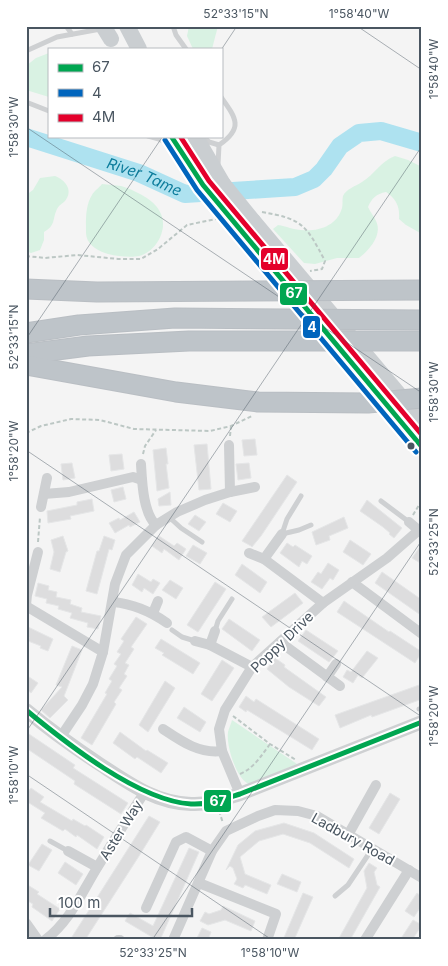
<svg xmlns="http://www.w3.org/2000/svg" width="448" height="966" viewBox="0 0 448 966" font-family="Inter,sans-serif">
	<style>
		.green { fill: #d9f2e3 }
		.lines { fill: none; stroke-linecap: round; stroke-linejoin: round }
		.river { stroke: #aee2f0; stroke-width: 18 }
		.building { fill: #ddddde; stroke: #e5e6e7 }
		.path { stroke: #bcc7c4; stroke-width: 2; stroke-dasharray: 4 2.5; stroke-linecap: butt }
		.service { stroke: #ced0d2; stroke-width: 5 }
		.minor { stroke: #ced0d2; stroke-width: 10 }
		.tertiary { stroke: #ced0d2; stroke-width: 14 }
		.primary { stroke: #caced1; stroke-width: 16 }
		.motorway-bridge-casing { stroke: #b9bec3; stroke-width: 21; stroke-linecap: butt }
		.primary-bridge { stroke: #caced1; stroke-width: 16 }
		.motorway-bridge { stroke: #bec4c9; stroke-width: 19 }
		.bus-1-casing { stroke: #fff; stroke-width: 9 }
		.bus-2-casing { stroke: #fff; stroke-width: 9 }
		.bus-3-casing { stroke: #fff; stroke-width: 9 }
		.bus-1 { stroke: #00a651; stroke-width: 5 }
		.bus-2 { stroke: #0065bd; stroke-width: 5 }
		.bus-3 { stroke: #e4002b; stroke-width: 5 }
		.ticks { fill: none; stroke: #4a5661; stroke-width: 1; stroke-opacity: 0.45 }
		.bus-dot { fill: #4a5661; stroke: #fff; stroke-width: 2 }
		.labels { text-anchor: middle; stroke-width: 4; stroke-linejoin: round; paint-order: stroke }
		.street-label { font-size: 14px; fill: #4a5661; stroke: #fff }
		.water-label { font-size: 15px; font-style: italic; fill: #0c7c9b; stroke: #fff }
		.line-badge { stroke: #fff; stroke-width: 2 }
		.badge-label { font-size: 14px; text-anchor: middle; font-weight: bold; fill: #fff }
		.neatline { fill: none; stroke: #4a5661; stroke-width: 2 }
		.ticks-label { font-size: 12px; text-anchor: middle; fill: #4a5661 }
	</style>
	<rect width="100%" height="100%" fill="#f4f4f4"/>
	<g class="green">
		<polygon points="189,26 218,26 212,49 193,49 187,36"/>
		<polygon points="49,53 49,97 26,90 26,66 36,58"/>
		<path d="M395 156 408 160 422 167V234L406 225 399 219C400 206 396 199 386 192 376 194 372 198 368 207 370 212 374 216 376 221 383 235 369 250 359 258H337L315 264 304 263 273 229 278 225C286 226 294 230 301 230 318 232 337 226 342 208 343 204 342 200 343 196 346 189 356 186 362 182 374 175 381 161 395 156Z"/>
		<path d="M55 176C65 180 74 190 65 201 62 204 59 205 57 209 52 220 56 225 44 232V240L40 250 31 253 26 251V195L33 190 40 178Z"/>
		<path d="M102 184C108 185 115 185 121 186 134 190 156 200 161 214 168 230 156 252 139 256 130 258 114 256 105 253 96 250 86 243 86 233 86 221 85 206 92 195 94 191 99 188 102 184Z"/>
		<path d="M232 720 297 764 249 784C236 779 226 745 228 732 229 728 231 724 232 720Z"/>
	</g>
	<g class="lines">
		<path class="river" id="s1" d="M26 137 139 173 185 194 295 187 314 179 324 169 340 146 359 133 381 131 422 143"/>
	</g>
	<g class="building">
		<polygon points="255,439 257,455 244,456 242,440"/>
		<polygon points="207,444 211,489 199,490 194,445"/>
		<polygon points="166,448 168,464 166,464 169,488 157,491 153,450"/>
		<polygon points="122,454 124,469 111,471 109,455"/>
		<polygon points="72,463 75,478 63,480 61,464"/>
		<polygon points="249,463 251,478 238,480 236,464"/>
		<polygon points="287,475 297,482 261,536 252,547 251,546 242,541"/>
		<polygon points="123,487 126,499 114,502 111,490"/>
		<polygon points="170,492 171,505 159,506 158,499"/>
		<polygon points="92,499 94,511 70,516 71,519 48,523 47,511 77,505 77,502"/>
		<polygon points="367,500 402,528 394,538 389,534 390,533 383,527 360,511"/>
		<polygon points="223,503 237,511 230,522 216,514"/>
		<polygon points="134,512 140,522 130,527 129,525 115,533 109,523 119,518 120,520"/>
		<polygon points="195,515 206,522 199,531 188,524"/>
		<polygon points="344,517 348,528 329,536 330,540 316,545 312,532"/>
		<polygon points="63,536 68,551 66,552 60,572 50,569 54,552 51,540"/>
		<polygon points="104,536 115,540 112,550 109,549 97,594 86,591 97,551 99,551"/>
		<polygon points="159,536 174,546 177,543 186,549 179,560 164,549 162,553 152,546"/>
		<polygon points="350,540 371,554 363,565 343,552"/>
		<polygon points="287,543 293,547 295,545 312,556 307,564 302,561 299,567 280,553"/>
		<polygon points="422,544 422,564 412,558"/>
		<polygon points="193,545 207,553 200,564 186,556"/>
		<polygon points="328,563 339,570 333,580 330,578 322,589 311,582 318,572 321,574"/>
		<polygon points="242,564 267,582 260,593 235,575"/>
		<polygon points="382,572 422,600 422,616 375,583"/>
		<polygon points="138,574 151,582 153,579 160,583 153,594 144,588 142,592 132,585"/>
		<polygon points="170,580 183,588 176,599 162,590"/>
		<polygon points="215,582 226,589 198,632 187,625"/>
		<polygon points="38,583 49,586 48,590 57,592 56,597 71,600 70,604 82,608 81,612 101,616 98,629 87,627 88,623 70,618 72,613 58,609 59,606 46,603 47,599 35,596"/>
		<polygon points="295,593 303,603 271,627 262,617"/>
		<polygon points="344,601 389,632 390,631 422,652 415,663 337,612"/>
		<polygon points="136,617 147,624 131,647 134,649 125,663 129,665 124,674 127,676 119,688 122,690 114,702 116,704 92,745 81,738 107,694 105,693 112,681 109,679 117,666 114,664 121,654 117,652 124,641 121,639"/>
		<polygon points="229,619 260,640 252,651 222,629"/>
		<polygon points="26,626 53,639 48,651 40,648 41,646 28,641 29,637 26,636"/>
		<polygon points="306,630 338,651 329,662 298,641"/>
		<polygon points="161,639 200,663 193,674 162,655 164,653 155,648"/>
		<polygon points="72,646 82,650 64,696 68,700 50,718 41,710 62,687 56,685"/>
		<polygon points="367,651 378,658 362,678 358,675 353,683 343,677 347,670 351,672"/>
		<polygon points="275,658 285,665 284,667 326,697 319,706 289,687 267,669"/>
		<polygon points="222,660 234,668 212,701 201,694"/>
		<polygon points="26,675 38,683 31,693 26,689"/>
		<polygon points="165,681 175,688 148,732 139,725"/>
		<polygon points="422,684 422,699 372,717 371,715 340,728 335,715"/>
		<polygon points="246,696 254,702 256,699 319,739 312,750 247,710 246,712 239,707"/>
		<polygon points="184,707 206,722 200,732 177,718"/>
		<polygon points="26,732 75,765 73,768 128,803 121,814 74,784 75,781 26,748"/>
		<polygon points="120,732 146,751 147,750 168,763 161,773 137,757 135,759 113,743"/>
		<polygon points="31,788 44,797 40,802 72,821 73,819 85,826 86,825 104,837 97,849 77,835 76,837 65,829 63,831 41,818 45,813 26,801 26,794"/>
		<polygon points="390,793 400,799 379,834 369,828"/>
		<polygon points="149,816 160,822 139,856 85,940 70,940"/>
		<polygon points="284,823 314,833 354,859 349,868 310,843 283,834 259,841 240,857 245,874 271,885 267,894 245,885 243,888 234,884 237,879 233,868 230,866 226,870 238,845 255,831"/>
		<polygon points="42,844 52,850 39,871 28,865"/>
		<polygon points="189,848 199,852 160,940 152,937 125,921 130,913 153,926"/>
		<polygon points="65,862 83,874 76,885 58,873"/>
		<polygon points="369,863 377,868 374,872 377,885 380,887 350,940 338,940 367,888 364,871"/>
		<polygon points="282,874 301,882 297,892 277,884"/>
		<polygon points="26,884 39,892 37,894 60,909 52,921 32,907 33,904 26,900"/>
		<polygon points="303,893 313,897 305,915 294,940 283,940"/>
		<polygon points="417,893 422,897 422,905 414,917 405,911"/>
		<polygon points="223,906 255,921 251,931 225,920 208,925 200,921 205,912 209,914 221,910"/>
		<polygon points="413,920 422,925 412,940 400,940"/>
		<polygon points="202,928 211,932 208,940 196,940"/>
	</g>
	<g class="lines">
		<g class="path">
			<path d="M262 212C303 219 306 225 325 261L322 269 310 271"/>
			<polyline points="26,256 45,258 77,255 118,259 141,259 158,249 187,225 216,219"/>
			<polyline points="26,433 41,426 71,419 100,420 134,429 210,431 231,426 252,416"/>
			<polyline points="230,436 231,426"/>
			<polyline points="143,454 145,446 156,430"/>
			<polyline points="413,515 422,500"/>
			<polyline points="38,542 40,517"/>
			<polyline points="233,716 270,744 296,760"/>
			<path d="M240 774C254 768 261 756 270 744"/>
			<polyline points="219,811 223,823"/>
		</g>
		<g class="service">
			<polyline points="66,26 72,34"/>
			<polyline points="173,26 176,35 186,49"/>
			<polyline points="26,51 57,37 117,26"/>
			<polyline points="26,102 49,111"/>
			<polyline points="148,136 159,139 171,145"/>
			<polyline points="203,136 209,142 219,145"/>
			<path d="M218 165 219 145C244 128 236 118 221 97"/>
			<polyline points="301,496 287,519 282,534 299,530 311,525"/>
			<polyline points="381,501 409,522"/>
			<polyline points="169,517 181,528 202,542"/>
			<polyline points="172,630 182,637 195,641"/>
			<polyline points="215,631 218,621 232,599"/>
			<polyline points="419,709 422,709"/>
			<polyline points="50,841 68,851"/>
			<polyline points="335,896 348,885 372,849"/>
		</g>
		<g class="minor">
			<polyline points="229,445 230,492"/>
			<path d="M141 464C142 481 143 513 156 525"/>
			<polyline points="44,494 69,492 133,477 142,480"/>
			<polyline points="41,507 47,478"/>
			<polyline points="409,522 422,533"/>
			<polyline points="249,553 264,559 323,603"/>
			<polyline points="264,559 282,534"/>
			<polyline points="352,582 422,634"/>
			<path d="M113 602C134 604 150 611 167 623"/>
			<polyline points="26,605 27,595 38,552"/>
			<polyline points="26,606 103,652"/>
			<polyline points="153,613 158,601"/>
			<polyline points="195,641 210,645 252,667"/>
			<polyline points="280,642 340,686"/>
			<polyline points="210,645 215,631"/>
			<polyline points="327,677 336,664"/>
			<path d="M163 729C181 741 199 754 222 751"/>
			<polyline points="60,738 82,705 93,684 103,652 115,584 126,555 156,525 177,512 205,500 230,492 255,487"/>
			<polyline points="240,794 222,751 219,729 225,710 252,667 323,603 387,558 419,530"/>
			<polyline points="348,835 376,785"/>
			<polyline points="68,851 97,867"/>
			<polyline points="199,883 276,914 267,940"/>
			<polyline points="146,908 176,842 186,837 212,851"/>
			<polyline points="26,923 38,940"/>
			<path d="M45 940C70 921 81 894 97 868 112 843 128 818 144 793"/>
			<polyline points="118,940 120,940"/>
			<polyline points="173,940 212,851 226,831 258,816 275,810 298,811 317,816 422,878"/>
			<polyline points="365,940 409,870"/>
		</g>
		<path class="tertiary" d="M26 710C50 730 75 748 101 765 130 784 156 803 191 804 208 805 224 799 240 794L422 722"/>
		<g class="primary">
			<polyline points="127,26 139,49"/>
			<polyline points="171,136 203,185"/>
			<polyline points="195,136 223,184"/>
			<polyline points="253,221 422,422"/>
			<polyline points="233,222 422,447"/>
		</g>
		<g class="motorway-bridge-casing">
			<g id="motorway-bridge">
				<polyline points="26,289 97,292 422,290"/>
				<polyline points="26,333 79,325 175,318 422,320"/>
				<polyline points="26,354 88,346 189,341 422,341"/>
				<polyline points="26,365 176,392 258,402 368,403 422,398"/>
			</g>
		</g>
		<g class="primary-bridge">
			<polyline points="103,26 111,39"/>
			<polyline points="223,184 253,221"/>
			<polyline points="203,185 233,222"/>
		</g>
		<use href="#motorway-bridge" class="motorway-bridge"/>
		<g class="bus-1-casing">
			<g id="bus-1">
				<polyline points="171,136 203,185 422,447"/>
				<path d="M26 710C66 743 139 801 191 804 208 805 224 799 240 794L422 722"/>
			</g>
		</g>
		<g class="bus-2-casing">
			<polyline id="bus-2" points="165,140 197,190 416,452"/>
		</g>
		<g class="bus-3-casing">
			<polyline id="bus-3" points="180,136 209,181 422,435"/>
		</g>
		<use href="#bus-1" class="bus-1"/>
		<use href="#bus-2" class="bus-2"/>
		<use href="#bus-3" class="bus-3"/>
	</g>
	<path class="ticks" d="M357 26 422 70M221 50 237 26M26 127 422 393M26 339 163 136M26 450 422 717M26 732 422 146M26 774 272 940M152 940 422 540M418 940 422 933"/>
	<circle class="bus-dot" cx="411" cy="446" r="4.5"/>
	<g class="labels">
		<g class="street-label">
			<text transform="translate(282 642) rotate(-44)" y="5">Poppy Drive</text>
			<text transform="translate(121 830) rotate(-58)" y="5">Aster Way</text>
			<text transform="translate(353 839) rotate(29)" y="5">Ladbury Road</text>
		</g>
		<g class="water-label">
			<text dy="5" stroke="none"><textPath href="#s1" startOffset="125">River Tame</textPath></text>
		</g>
	</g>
	<g class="line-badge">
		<rect x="260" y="247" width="29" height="24" rx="5" fill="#e4002b"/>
		<rect x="279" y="282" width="29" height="24" rx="5" fill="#00a651"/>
		<rect x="302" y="315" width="19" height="24" rx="5" fill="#0065bd"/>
		<rect x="203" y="789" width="29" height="24" rx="5" fill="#00a651"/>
	</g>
	<g class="badge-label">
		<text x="274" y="264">4M</text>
		<text x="294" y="298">67</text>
		<text x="312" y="332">4</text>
		<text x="218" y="806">67</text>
	</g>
	<rect width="448" height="966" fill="none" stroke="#ffffff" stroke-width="55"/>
	<rect x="48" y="48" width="175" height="90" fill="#ffffff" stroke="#b7bbc0"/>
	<rect x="58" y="64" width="25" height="8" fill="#00a651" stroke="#b7bbc0"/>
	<text x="92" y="72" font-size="15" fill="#4a5661">67</text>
	<rect x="58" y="89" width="25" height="8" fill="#0065bd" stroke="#b7bbc0"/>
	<text x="92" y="98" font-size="15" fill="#4a5661">4</text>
	<rect x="58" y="114" width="25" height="8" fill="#e4002b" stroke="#b7bbc0"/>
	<text x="92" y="122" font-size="15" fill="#4a5661">4M</text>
	<path d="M50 908v8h142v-8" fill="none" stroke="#4a5661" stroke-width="2.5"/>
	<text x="58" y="908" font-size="15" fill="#4a5661" stroke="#ffffff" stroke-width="4" paint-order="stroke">100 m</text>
	<rect x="28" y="28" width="392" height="910" class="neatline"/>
	<g class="ticks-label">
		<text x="236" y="18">52°33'15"N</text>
		<text x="359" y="18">1°58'40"W</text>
		<text transform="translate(434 69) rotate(-90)" y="4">1°58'40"W</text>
		<text transform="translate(14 127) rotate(-90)" y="4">1°58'30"W</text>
		<text transform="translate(14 337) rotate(-90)" y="4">52°33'15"N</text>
		<text transform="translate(434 392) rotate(-90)" y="4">1°58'30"W</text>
		<text transform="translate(14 451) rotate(-90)" y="4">1°58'20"W</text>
		<text transform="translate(434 542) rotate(-90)" y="4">52°33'25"N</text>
		<text transform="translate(434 716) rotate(-90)" y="4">1°58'20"W</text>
		<text transform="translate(14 775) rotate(-90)" y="4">1°58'10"W</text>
		<text x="153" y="957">52°33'25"N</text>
		<text x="270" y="957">1°58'10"W</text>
	</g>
</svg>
